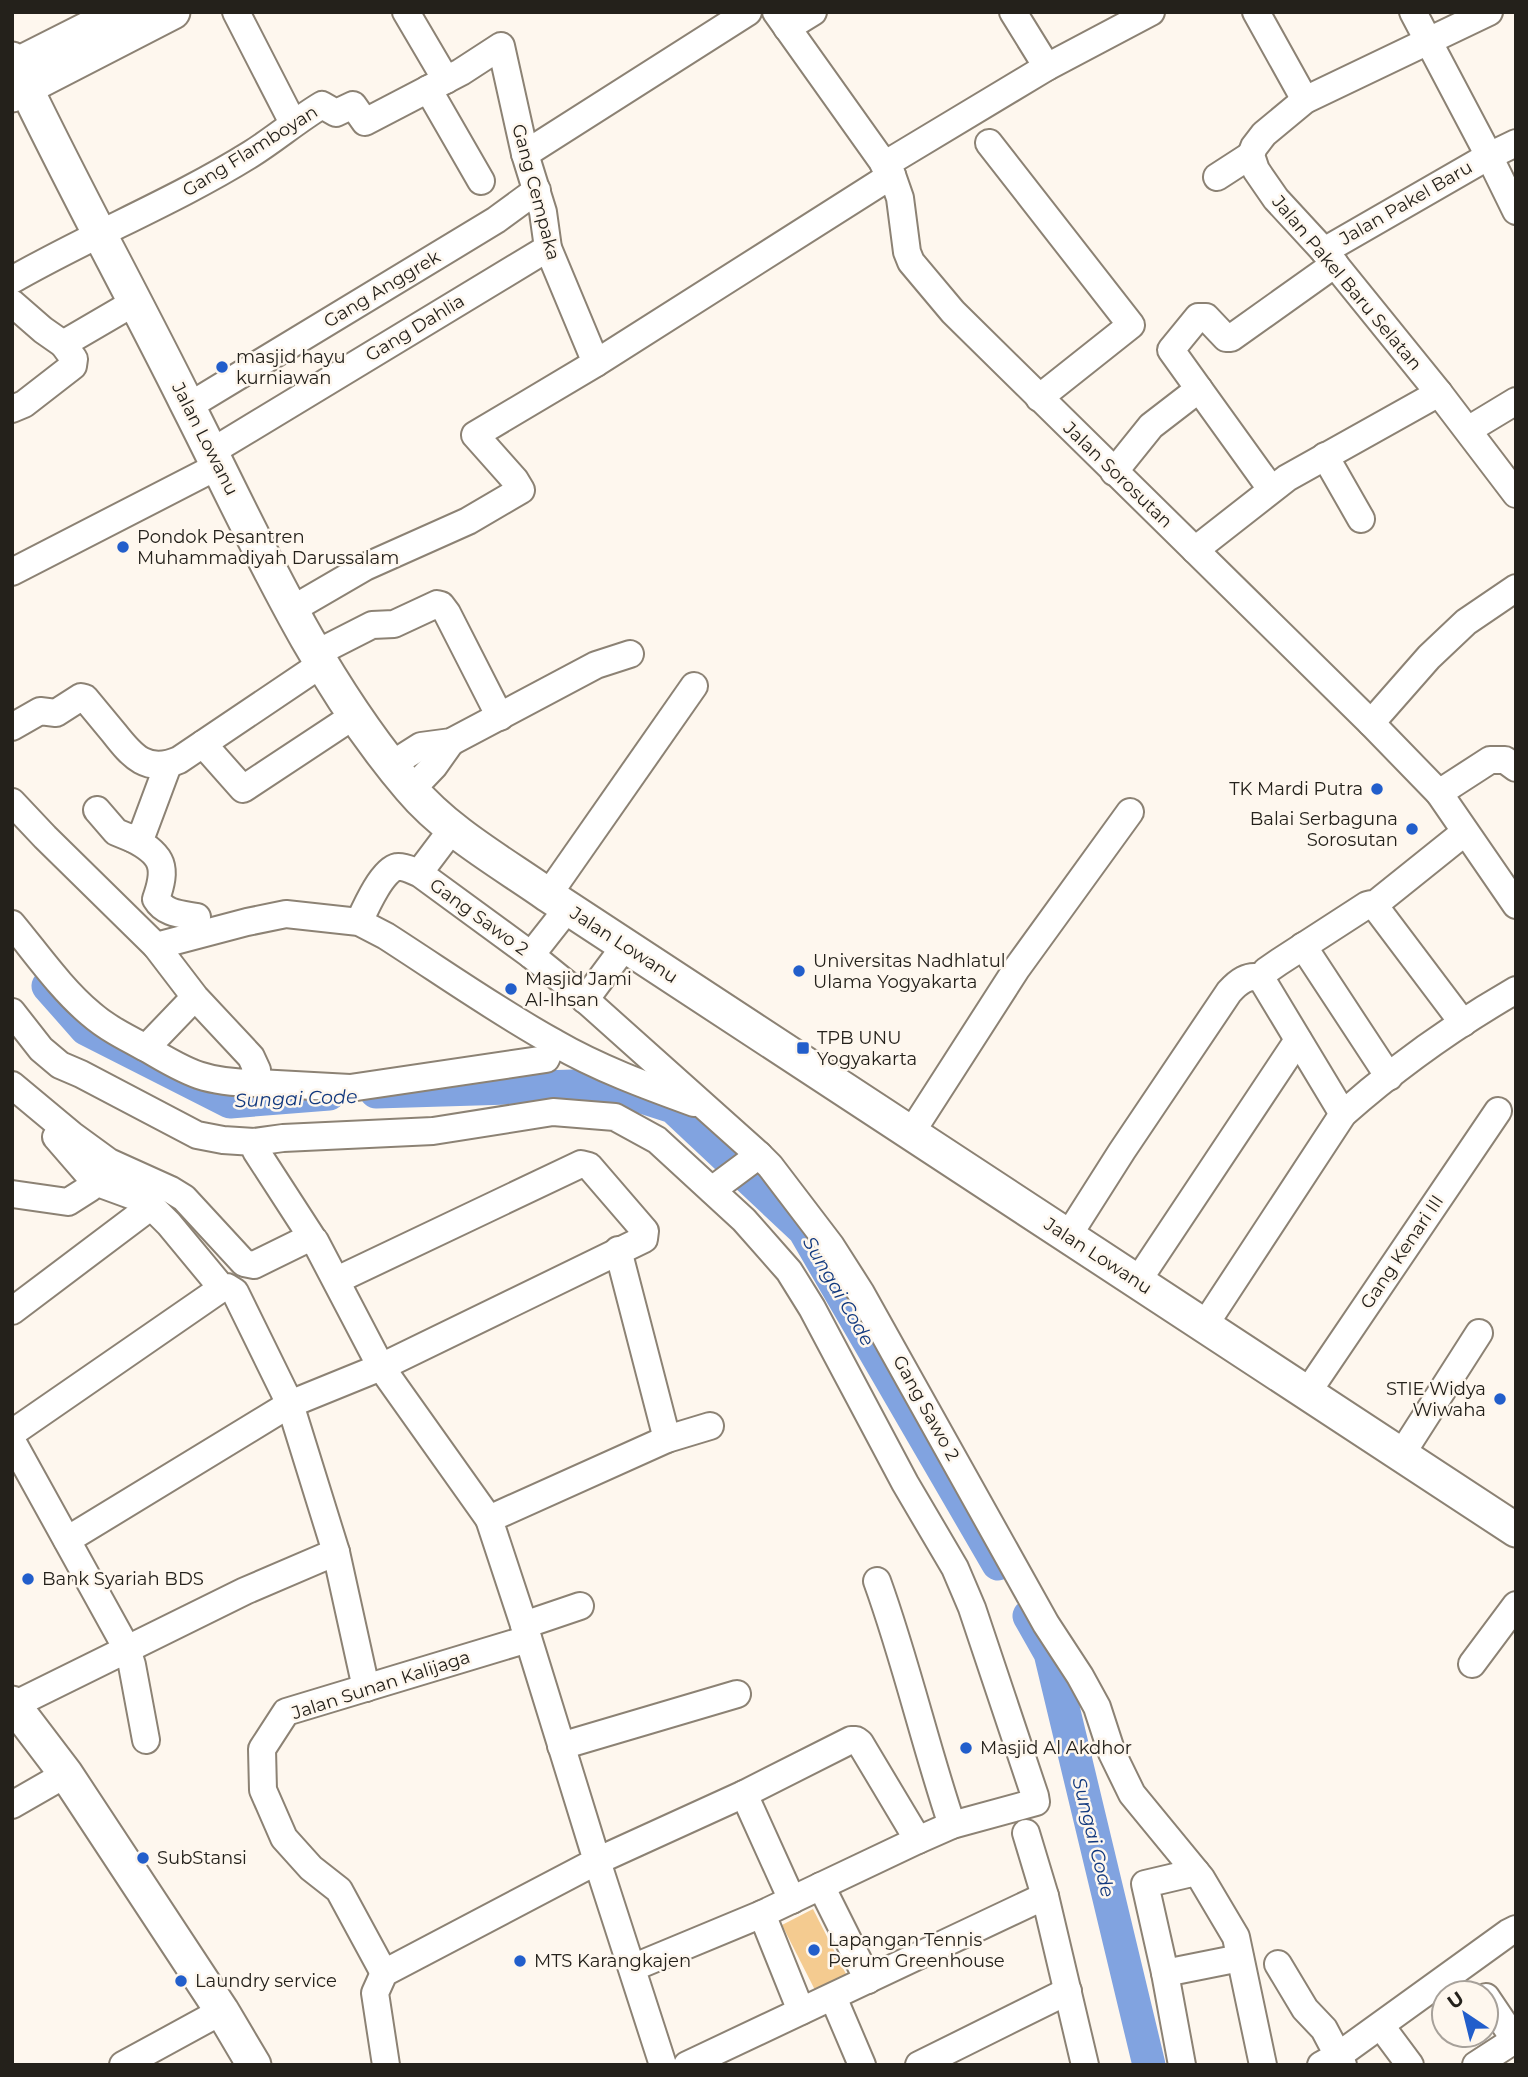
<svg xmlns="http://www.w3.org/2000/svg" width="1528" height="2077" viewBox="0 0 1528 2077" font-family="Montserrat,sans-serif">
	<style>
		.green { fill: #f4cb90 }
		.lines { fill: none; stroke-linecap: round; stroke-linejoin: round }
		.river { stroke: #81a3e0; stroke-width: 33 }
		.minor-casing { stroke: #8c8274; stroke-width: 30 }
		.major-casing { stroke: #8c8274; stroke-width: 37 }
		.minor { stroke: #fff; stroke-width: 26 }
		.major { stroke: #fff; stroke-width: 33 }
		.poi-dot { fill: #225ecb; stroke: #fef7ee; stroke-width: 2.5 }
		.labels { text-anchor: middle; stroke-width: 5; stroke-linejoin: round; paint-order: stroke }
		.street-label { font-size: 18px; fill: #24211b; stroke: #fef7ee }
		.poi-label { font-size: 18px; fill: #24211b; stroke: #fef7ee; text-anchor: start }
		.water-label { font-size: 19px; font-style: italic; fill: #11387e; stroke: #fef7ee }
	</style>
	<rect width="100%" height="100%" fill="#fef7ee"/>
	<polygon class="green" points="813,1909 847,1976 816,1992 782,1925"/>
	<g class="lines">
		<g class="river">
			<polyline points="48,986 86,1029 230,1102 329,1094"/>
			<polyline points="376,1092 605,1085 673,1107 804,1230 998,1564"/>
			<polyline points="1029,1616 1050,1653 1149,2065"/>
		</g>
		<g class="minor-casing">
			<g id="minor">
				<polyline points="236,12 293,123"/>
				<polyline points="406,12 446,80"/>
				<polyline points="776,12 892,175 900,198 907,252 911,262 953,312 1371,723 1439,793 1516,905"/>
				<polyline points="1013,12 1047,67"/>
				<polyline points="1256,12 1305,100"/>
				<polyline points="1413,12 1489,156 1516,211"/>
				<polyline points="1489,12 1305,100 1264,134 1254,147 1251,155 1256,170 1276,199 1324,251 1439,393 1516,494"/>
				<polyline points="787,28 813,12"/>
				<polyline points="428,89 481,181"/>
				<polyline points="989,143 1131,325 1039,398"/>
				<polyline points="525,154 748,12"/>
				<polyline points="884,165 1047,67 1151,12"/>
				<polyline points="1217,177 1251,155"/>
				<polyline points="1324,251 1489,156 1516,143"/>
				<path d="M12 280C90 235 174 202 251 154 275 139 297 120 322 105L336 113 353 105 365 122 461 72 501 46 525 154 543 212 548 248 596 363 475 435 515 480 521 490 468 521 365 567 291 610"/>
				<polyline points="12,303 43,330 63,344"/>
				<polyline points="596,363 892,175"/>
				<polyline points="1199,389 1271,489"/>
				<polyline points="189,406 496,220 537,190"/>
				<polyline points="12,409 24,404 73,366 74,359 63,344 135,302"/>
				<polyline points="1468,430 1516,401"/>
				<polyline points="211,452 548,248"/>
				<polyline points="1325,456 1361,519"/>
				<polyline points="1114,472 1151,426 1199,389 1171,350 1198,317 1206,317 1226,338 1231,338 1335,264"/>
				<polyline points="1195,550 1287,478 1439,393"/>
				<polyline points="12,572 218,466"/>
				<polyline points="317,653 372,625 394,624 437,604 441,605 447,613 500,717"/>
				<polyline points="1371,723 1429,657 1466,622 1516,588"/>
				<path d="M12 727 40 711 56 713 81 697 85 698C95 710 104 721 114 733 132 756 147 774 179 760L323 663"/>
				<polyline points="203,744 243,789 355,715"/>
				<polyline points="391,765 421,746 451,742 596,665 630,654"/>
				<polyline points="411,790 434,766 451,742"/>
				<polyline points="1439,793 1490,760 1505,760 1516,768"/>
				<path d="M12 802 45 837 156 946 247 922 286 914 359 922 386 936C442 972 497 1011 555 1043 598 1068 647 1086 694 1103"/>
				<polyline points="97,810 116,832 133,839 143,832 168,765"/>
				<path d="M133 839C164 855 167 868 156 899 165 914 181 914 197 917"/>
				<polyline points="419,873 453,828"/>
				<polyline points="548,895 694,686"/>
				<polyline points="1374,905 1463,1023"/>
				<path d="M359 922C365 909 382 870 397 867 404 866 413 871 419 873L531 955 579 994 759 1155 770 1166 831 1246 861 1293 1046 1624 1080 1676 1097 1707 1112 1753 1132 1794 1201 1878 1236 1937 1263 2065"/>
				<path d="M12 924C37 954 61 989 91 1014 107 1028 127 1038 146 1048"/>
				<path d="M156 946 195 997 251 1057 257 1070 258 1083C207 1083 189 1074 146 1048L195 997"/>
				<polyline points="1303,946 1389,1077"/>
				<polyline points="531,955 568,908"/>
				<polyline points="1261,978 1266,971 1279,962 1367,905 1371,904 1374,905 1465,832"/>
				<polyline points="585,1000 625,946"/>
				<polyline points="12,1012 41,1049 60,1065 81,1074 197,1135 223,1140 254,1142 283,1138 433,1131 553,1112 615,1117 657,1140 744,1220 789,1271 812,1308 905,1483 955,1568 972,1608 1035,1796 1036,1802 952,1825 918,1840"/>
				<polyline points="258,1083 350,1088 546,1059 553,1043"/>
				<polyline points="12,1085 72,1135 109,1162 171,1190 184,1198 244,1263 254,1265 309,1238 315,1241 381,1367 489,1519"/>
				<polyline points="911,1133 1017,968 1130,812"/>
				<polyline points="56,1137 95,1182 136,1197 154,1209 169,1224 222,1288 227,1287 235,1292 290,1404 336,1552 366,1688"/>
				<polyline points="256,1151 313,1239"/>
				<polyline points="712,1190 759,1155"/>
				<polyline points="12,1194 68,1202 90,1188 95,1182"/>
				<path d="M1068 1236 1122 1151 1229 992C1238 982 1248 974 1261 978L1343 1114"/>
				<polyline points="618,1250 667,1439"/>
				<polyline points="1137,1282 1298,1040"/>
				<polyline points="12,1311 150,1207"/>
				<path d="M1204 1326 1343 1114C1395 1068 1455 1025 1516 990"/>
				<polyline points="1307,1393 1498,1111"/>
				<polyline points="12,1433 222,1288"/>
				<polyline points="12,1441 127,1649 132,1665 146,1740"/>
				<polyline points="1401,1455 1479,1333"/>
				<polyline points="67,1540 290,1404 381,1367 644,1239 645,1231 589,1166 581,1164 337,1280"/>
				<path d="M877 1581C906 1661 925 1745 952 1825"/>
				<polyline points="524,1625 580,1606"/>
				<polyline points="1472,1664 1516,1605"/>
				<polyline points="14,1705 245,1591 336,1552"/>
				<polyline points="561,1746 737,1694"/>
				<polyline points="744,1794 792,1900"/>
				<polyline points="12,1805 66,1774"/>
				<polyline points="1026,1833 1045,1896 1085,2065"/>
				<polyline points="821,1886 868,1980"/>
				<polyline points="762,1914 801,2011"/>
				<polyline points="1278,1964 1305,2009 1324,2029 1343,2065"/>
				<path d="M632 1968 762 1914 918 1840 860 1743 856 1740H851L744 1794 597 1861C619 1929 641 1997 663 2065"/>
				<polyline points="384,1973 339,1890 311,1868 284,1838 263,1790 262,1749 286,1712 528,1639"/>
				<polyline points="1165,1973 1145,1884 1196,1872"/>
				<polyline points="833,1997 862,2065"/>
				<polyline points="1486,1997 1515,2040"/>
				<polyline points="1381,2026 1410,2065"/>
				<polyline points="123,2065 222,2011"/>
				<polyline points="386,2065 375,1993 384,1973 597,1861 525,1628 489,1519 667,1439 710,1426"/>
				<polyline points="687,2065 1045,1896"/>
				<polyline points="919,2065 1068,1991"/>
				<polyline points="1182,2065 1165,1973 1240,1958"/>
				<polyline points="1321,2065 1339,2055 1508,1933 1516,1929"/>
				<polyline points="1476,2065 1516,2039"/>
			</g>
		</g>
		<g class="major-casing">
			<g id="major">
				<path d="M12 59C67 176 130 289 187 404 253 534 314 676 410 788 447 832 501 862 548 895L1516 1530"/>
				<polyline points="12,67 121,12"/>
				<polyline points="12,95 173,12"/>
				<polyline points="12,1703 66,1774 222,2011 254,2065"/>
			</g>
		</g>
		<use href="#minor" class="minor"/>
		<use href="#major" class="major"/>
	</g>
	<g class="poi-dot">
		<circle cx="222" cy="367" r="7"/>
		<circle cx="123" cy="547" r="7"/>
		<circle cx="1377" cy="789" r="7"/>
		<circle cx="1412" cy="829" r="7"/>
		<circle cx="799" cy="971" r="7"/>
		<circle cx="511" cy="989" r="7"/>
		<rect x="796" y="1041" width="14" height="14" rx="3.5"/>
		<circle cx="1500" cy="1399" r="7"/>
		<circle cx="28" cy="1579" r="7"/>
		<circle cx="966" cy="1748" r="7"/>
		<circle cx="143" cy="1858" r="7"/>
		<circle cx="814" cy="1950" r="7"/>
		<circle cx="520" cy="1961" r="7"/>
		<circle cx="181" cy="1981" r="7"/>
	</g>
	<g class="labels">
		<g class="street-label">
			<text transform="translate(250 151) rotate(-32)" y="6">Gang Flamboyan</text>
			<text transform="translate(536 192) rotate(75)" y="6">Gang Cempaka</text>
			<text transform="translate(1406 203) rotate(-30)" y="6">Jalan Pakel Baru</text>
			<text transform="translate(1347 283) rotate(50)" y="6">Jalan Pakel Baru Selatan</text>
			<text transform="translate(382 289) rotate(-31)" y="6">Gang Anggrek</text>
			<text transform="translate(415 328) rotate(-31)" y="6">Gang Dahlia</text>
			<text transform="translate(205 439) rotate(63)" y="6">Jalan Lowanu</text>
			<text transform="translate(1118 475) rotate(44)" y="6">Jalan Sorosutan</text>
			<text transform="translate(479 917) rotate(36)" y="6">Gang Sawo 2</text>
			<text transform="translate(624 945) rotate(33)" y="6">Jalan Lowanu</text>
			<text transform="translate(1402 1252) rotate(-56)" y="6">Gang Kenari III</text>
			<text transform="translate(1098 1256) rotate(33)" y="6">Jalan Lowanu</text>
			<text transform="translate(926 1408) rotate(61)" y="6">Gang Sawo 2</text>
			<text transform="translate(381 1685) rotate(-18)" y="6">Jalan Sunan Kalijaga</text>
		</g>
		<g class="poi-label">
			<text x="236" y="363">masjid hayu<tspan x="236" dy="21">kurniawan</tspan></text>
			<text x="137" y="543">Pondok Pesantren<tspan x="137" dy="21">Muhammadiyah Darussalam</tspan></text>
			<text x="1363" y="795" text-anchor="end">TK Mardi Putra</text>
			<text x="1398" y="825" text-anchor="end">Balai Serbaguna<tspan x="1398" dy="21">Sorosutan</tspan></text>
			<text x="813" y="967">Universitas Nadhlatul<tspan x="813" dy="21">Ulama Yogyakarta</tspan></text>
			<text x="525" y="985">Masjid Jami<tspan x="525" dy="21">Al-Ihsan</tspan></text>
			<text x="817" y="1044">TPB UNU<tspan x="817" dy="21">Yogyakarta</tspan></text>
			<text x="1486" y="1395" text-anchor="end">STIE Widya<tspan x="1486" dy="21">Wiwaha</tspan></text>
			<text x="42" y="1585">Bank Syariah BDS</text>
			<text x="980" y="1754">Masjid Al Akdhor</text>
			<text x="157" y="1864">SubStansi</text>
			<text x="828" y="1946">Lapangan Tennis<tspan x="828" dy="21">Perum Greenhouse</tspan></text>
			<text x="534" y="1967">MTS Karangkajen</text>
			<text x="195" y="1987">Laundry service</text>
		</g>
		<g class="water-label">
			<text transform="translate(296 1098) rotate(-2)" y="7">Sungai Code</text>
			<text transform="translate(839 1291) rotate(60)" y="7">Sungai Code</text>
			<text transform="translate(1094 1837) rotate(76)" y="7">Sungai Code</text>
		</g>
	</g>
	<rect width="1528" height="2077" fill="none" stroke="#24211b" stroke-width="28"/>
	<g transform="translate(1465 2014) rotate(325)"><circle r="33" fill="#fef7ee" stroke="#a7a19a" stroke-width="2"/>
	<path d="M0-5L12 26L0 18L-12 26Z" fill="#225ecb"/>
	<text y="-10" font-size="19" font-weight="bold" text-anchor="middle" fill="#24211b">U</text>
	</g>
</svg>
